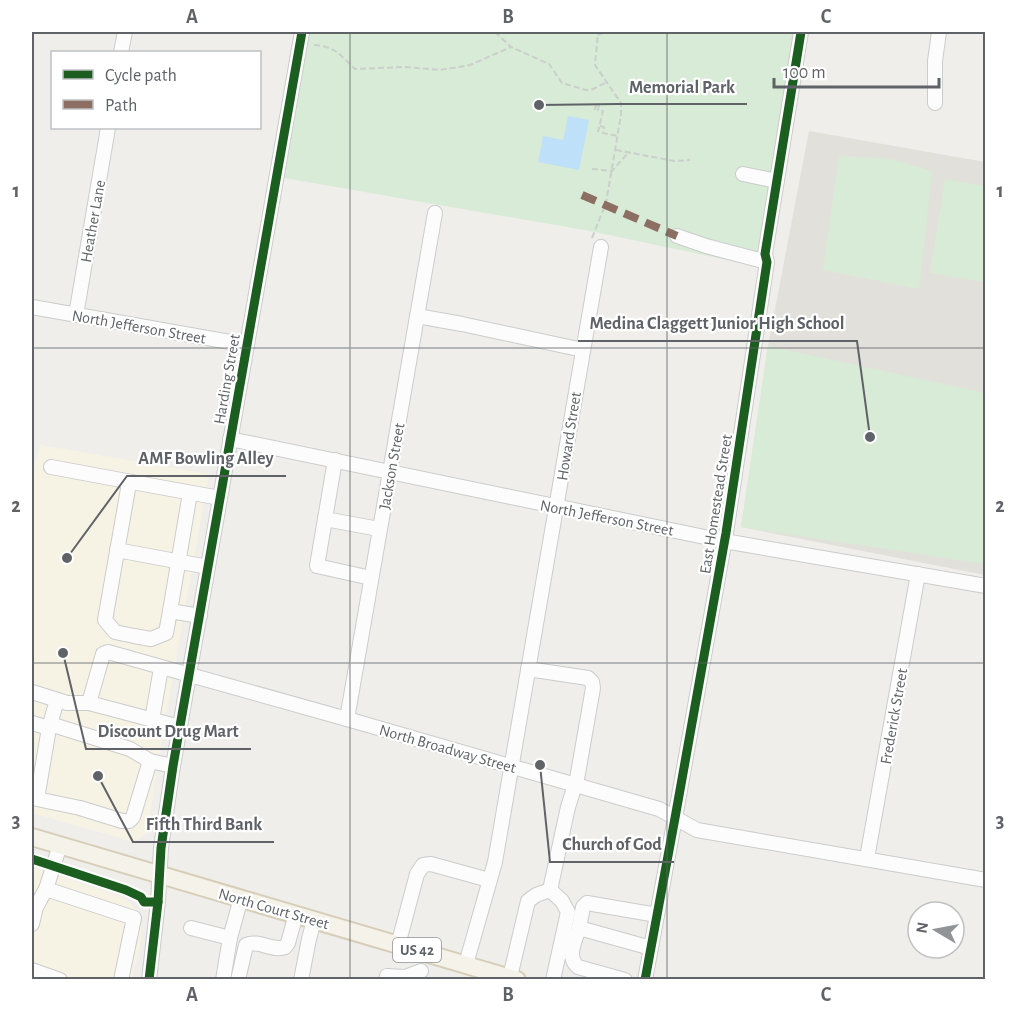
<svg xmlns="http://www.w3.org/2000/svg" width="1017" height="1011" viewBox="0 0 1017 1011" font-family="'Alegreya Sans',sans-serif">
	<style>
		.commercial { fill: #f7f3e4 }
		.education { fill: #e2e0da }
		.green { fill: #d8ebd6 }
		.water { fill: #bfe0f9 }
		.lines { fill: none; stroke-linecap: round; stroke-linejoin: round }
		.minor-casing { stroke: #cbcccc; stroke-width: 16 }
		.major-casing { stroke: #d7ceb8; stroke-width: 20 }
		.path { stroke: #cacfcc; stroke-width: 2; stroke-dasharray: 6 3; stroke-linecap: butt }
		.minor { stroke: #fdfcfc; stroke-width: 14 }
		.major { stroke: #f4f2e9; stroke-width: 16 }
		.quiet { stroke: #8d6e63; stroke-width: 8; stroke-dasharray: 15 8; stroke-linecap: butt }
		.cycleway-casing { stroke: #fff; stroke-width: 13 }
		.cycleway { stroke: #1b5e20; stroke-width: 9 }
		.grid { fill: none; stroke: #5f6368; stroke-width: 1.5; stroke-opacity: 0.55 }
		.labels { text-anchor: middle; stroke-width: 4.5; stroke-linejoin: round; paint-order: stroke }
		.shield { fill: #fff; stroke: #8f9295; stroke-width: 1.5 }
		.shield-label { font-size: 15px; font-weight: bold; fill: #5f6368 }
		.street-label { font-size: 16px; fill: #5f6368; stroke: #fff }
		.leader { fill: none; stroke: #5f6368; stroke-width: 2 }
		.callout-dot { fill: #5f6368; stroke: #fff; stroke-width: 2 }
		.callout-label { font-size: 18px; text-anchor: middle; font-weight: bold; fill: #5f6368; stroke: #fff; stroke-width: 4.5; stroke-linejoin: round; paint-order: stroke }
		.neatline { fill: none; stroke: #5f6368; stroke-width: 2 }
		.grid-label { font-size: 20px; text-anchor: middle; font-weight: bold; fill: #5f6368 }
	</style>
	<rect width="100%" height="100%" fill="#efeeea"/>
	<g class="commercial">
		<polygon points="40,445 209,474 162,737 147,833 135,842 32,813 32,476"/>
		<polygon points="32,867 125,898 141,915 141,942 132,979 32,979"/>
	</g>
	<polygon class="education" points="809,131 985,162 985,575 741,527 768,346"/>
	<g class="green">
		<polygon points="310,32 794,32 756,266 590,231 284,178"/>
		<polygon points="839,156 890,159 932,171 919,289 823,270"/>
		<polygon points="945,179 985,186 985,282 930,273"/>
		<polygon points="768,346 985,393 985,564 741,527"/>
	</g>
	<polygon class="water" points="568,116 589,120 579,170 538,162 543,136 563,140"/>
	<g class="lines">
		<g class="minor-casing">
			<g id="minor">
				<polyline points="121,52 125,32"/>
				<polyline points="935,103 935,61 939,32"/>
				<polyline points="743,174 777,181"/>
				<polyline points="677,236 706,246 767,262"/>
				<polyline points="32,307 247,345"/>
				<polyline points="76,315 108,128"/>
				<polyline points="417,316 462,324 583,350"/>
				<polyline points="230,439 724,541 986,586"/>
				<polyline points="335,460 317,566 371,578"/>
				<polyline points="51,467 132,482"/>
				<polyline points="325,519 379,529"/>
				<polyline points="117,550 208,567"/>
				<polyline points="170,611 190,493"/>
				<polyline points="200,616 170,611 166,633 151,639 134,636 115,632 105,620 128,489 132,482 220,498"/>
				<polyline points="32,692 67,703 89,703 180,727"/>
				<polyline points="57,700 49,728 37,799 80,808 122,821 129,821 133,817 150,761 173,766"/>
				<polyline points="89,703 103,654 108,652 347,719 659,809 697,830 986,880"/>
				<polyline points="347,719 435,213"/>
				<polyline points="152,720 161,668"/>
				<polyline points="32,723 49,728"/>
				<polyline points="50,724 130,749 150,761"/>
				<polyline points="867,858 918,574"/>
				<polyline points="46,889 60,845"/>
				<polyline points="550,890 562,901 568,912 553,980"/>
				<polyline points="32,924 36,907 46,889 134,918 121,980"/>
				<polyline points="191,928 230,938"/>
				<polyline points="579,928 583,907 587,903 657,915"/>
				<polyline points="398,945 417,874 423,865 431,864 489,880"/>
				<polyline points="466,964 495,862 601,247"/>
				<polyline points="32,970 60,980"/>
				<polyline points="510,977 528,901 536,895 550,890 568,807 577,779 593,688 592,682 588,678 528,669"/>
				<polyline points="149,980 158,902 161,848 173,766 302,32"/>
				<polyline points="223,980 230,938 241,898"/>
				<path d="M238 980 246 945C259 939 272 952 285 947L288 943 296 914"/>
				<polyline points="301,980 309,939 314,920"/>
				<polyline points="386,980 387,976 405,977 421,971"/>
				<path d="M625 980 578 967C566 957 575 941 579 928L651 948"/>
				<polyline points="645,980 675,818 726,533 767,262 765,254 801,32"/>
			</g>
		</g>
		<g class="major-casing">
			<polyline id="major" points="32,837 517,980"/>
		</g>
		<g class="path">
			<polyline points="495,32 511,47 549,64 562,83 586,90 593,89 607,82"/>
			<polyline points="598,35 605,32"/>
			<path d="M314 45C336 47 339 54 355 69L404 67 440 70 470 65 511 47"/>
			<polyline points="595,110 596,104 599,105 598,110 603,111 598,132"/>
			<polyline points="600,126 604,127 603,133 618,136"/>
			<polyline points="616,150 674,161 690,160"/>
			<polyline points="592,169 612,171 629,152"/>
			<polyline points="592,238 606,203 621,115 621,103 595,65 598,32"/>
		</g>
		<use href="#minor" class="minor"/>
		<use href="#major" class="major"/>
		<polyline class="quiet" points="582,195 677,236"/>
		<g class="cycleway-casing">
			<g id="cycleway">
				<polyline points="32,859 126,890 141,897 144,902 158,902"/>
				<polyline points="149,980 158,902 161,848 173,766 302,32"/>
				<polyline points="645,980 675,818 726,533 767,262 765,254 801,32"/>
			</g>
		</g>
		<use href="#cycleway" class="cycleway"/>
	</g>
	<path class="grid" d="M350 32V980M667 32V980M32 348H986M32 663H986"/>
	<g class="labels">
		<rect class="shield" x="393" y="938" width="48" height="24" rx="4.5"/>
		<g class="shield-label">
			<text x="417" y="955">US 42</text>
		</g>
		<g class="street-label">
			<text transform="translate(92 221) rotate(-80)" y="6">Heather Lane</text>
			<text transform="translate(139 326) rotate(10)" y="6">North Jefferson Street</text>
			<text transform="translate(226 379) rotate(-80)" y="6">Harding Street</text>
			<text transform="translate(568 436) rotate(-81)" y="6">Howard Street</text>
			<text transform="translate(391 466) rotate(-80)" y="6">Jackson Street</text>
			<text transform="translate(715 504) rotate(-81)" y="6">East Homestead Street</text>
			<text transform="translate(607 517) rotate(11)" y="6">North Jefferson Street</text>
			<text transform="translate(893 716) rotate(-80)" y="6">Frederick Street</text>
			<text transform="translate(448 748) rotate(16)" y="6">North Broadway Street</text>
			<text transform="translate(274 908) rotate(16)" y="6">North Court Street</text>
		</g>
	</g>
	<path class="leader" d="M539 105L617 104H747M870 437L857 341H578M67 558L127 476H286M63 653L86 749H251M98 776L133 842H274M540 765L550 862H674"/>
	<g class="callout-dot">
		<circle cx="539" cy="105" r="6"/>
		<circle cx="870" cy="437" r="6"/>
		<circle cx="67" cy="558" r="6"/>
		<circle cx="63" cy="653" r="6"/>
		<circle cx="98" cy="776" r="6"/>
		<circle cx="540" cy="765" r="6"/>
	</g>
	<g class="callout-label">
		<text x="682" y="93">Memorial Park</text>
		<text x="717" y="329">Medina Claggett Junior High School</text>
		<text x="206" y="464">AMF Bowling Alley</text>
		<text x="168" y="737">Discount Drug Mart</text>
		<text x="204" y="830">Fifth Third Bank</text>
		<text x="612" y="850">Church of God</text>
	</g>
	<rect width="1017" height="1011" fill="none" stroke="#ffffff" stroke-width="66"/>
	<rect x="51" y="51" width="210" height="78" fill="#ffffff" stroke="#bfc1c3" stroke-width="1.5"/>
	<rect x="63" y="70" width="30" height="9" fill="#1b5e20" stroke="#bfc1c3" stroke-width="1.5"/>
	<text x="105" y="81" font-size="18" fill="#5f6368">Cycle path</text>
	<rect x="63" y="100" width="30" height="9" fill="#8d6e63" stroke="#bfc1c3" stroke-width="1.5"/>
	<text x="105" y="111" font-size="18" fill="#5f6368">Path</text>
	<g transform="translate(936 930) rotate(280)"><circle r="28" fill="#ffffff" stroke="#bfc1c3" stroke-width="1.5"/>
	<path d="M0-4.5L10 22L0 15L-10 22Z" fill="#919496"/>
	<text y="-9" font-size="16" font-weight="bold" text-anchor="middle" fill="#5f6368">N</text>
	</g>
	<path d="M774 78v9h165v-9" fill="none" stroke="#5f6368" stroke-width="3"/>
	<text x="783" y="78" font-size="18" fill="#5f6368" stroke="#ffffff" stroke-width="4.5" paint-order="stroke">100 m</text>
	<rect x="33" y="33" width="951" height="945" class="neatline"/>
	<g class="grid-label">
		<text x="192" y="23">A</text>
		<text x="508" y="23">B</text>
		<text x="826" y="23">C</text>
		<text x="16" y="197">1</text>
		<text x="1000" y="197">1</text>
		<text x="16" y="512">2</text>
		<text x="1000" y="512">2</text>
		<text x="16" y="827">3</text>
		<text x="1000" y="827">3</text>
		<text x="192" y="1001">A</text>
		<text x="508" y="1001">B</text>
		<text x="826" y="1001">C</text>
	</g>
</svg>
